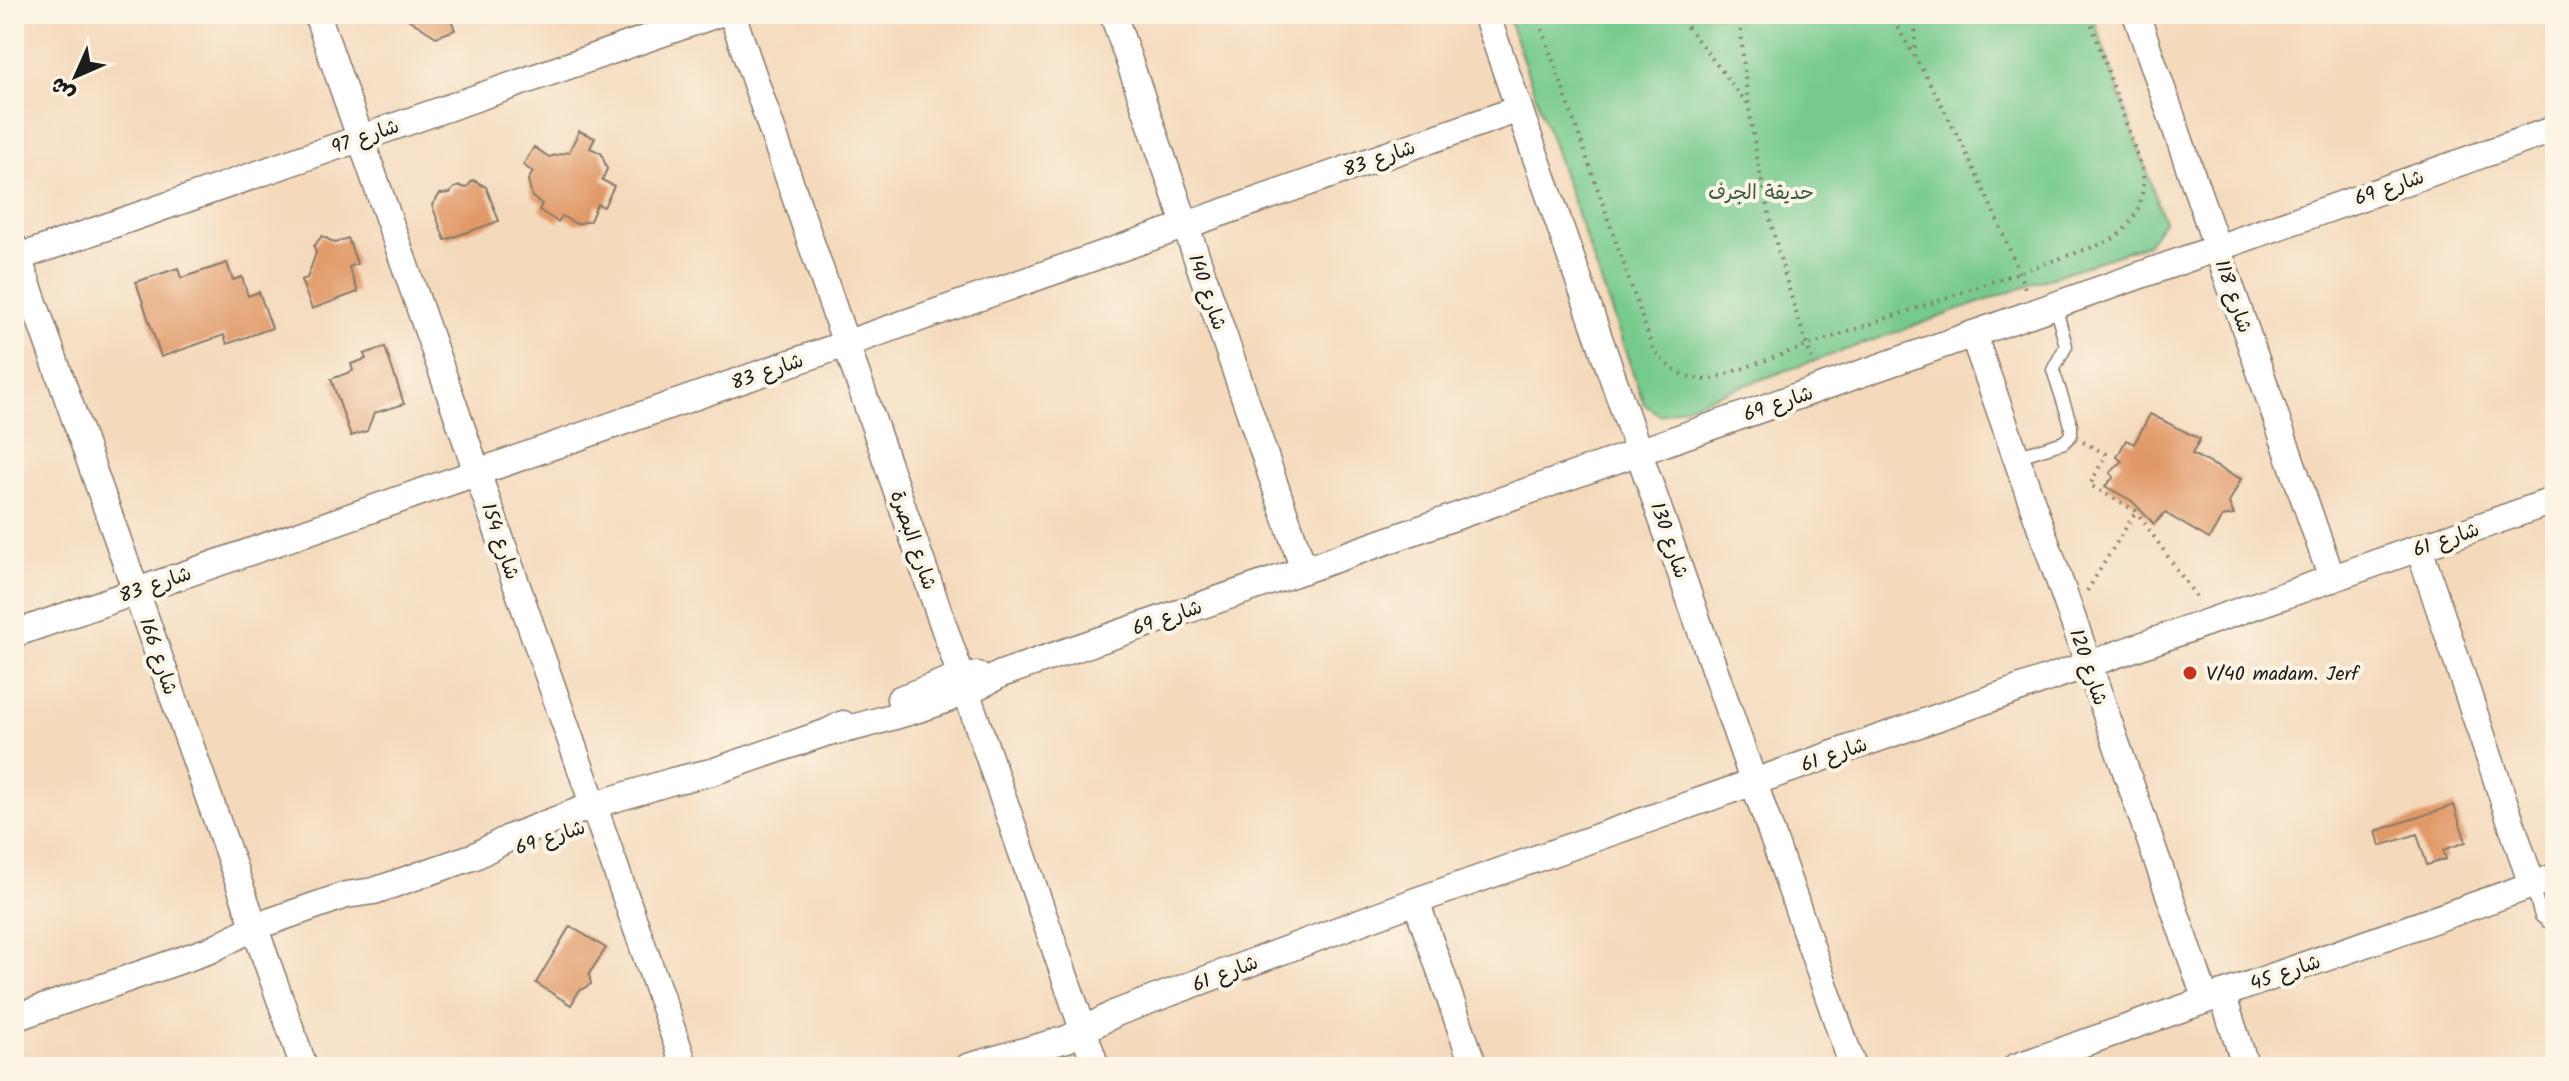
<svg xmlns="http://www.w3.org/2000/svg" width="2569" height="1081" viewBox="0 0 2569 1081" font-family="Kalam,'Playpen Sans Arabic',sans-serif">
	<style>
		.green { fill: #76ca8e; stroke: #497355; stroke-width: 2 }
		.building { fill: #e19967 }
		.lines { fill: none; stroke-linecap: round; stroke-linejoin: round }
		.service-casing { stroke: #887a6c; stroke-width: 15 }
		.minor-casing { stroke: #887a6c; stroke-width: 29 }
		.path { stroke: #887a6c; stroke-width: 4; stroke-dasharray: 2 6; stroke-linecap: butt }
		.service { stroke: #fff; stroke-width: 12 }
		.minor { stroke: #fff; stroke-width: 26 }
		.poi-dot { fill: #c8321e; stroke: #fcf5e5; stroke-width: 3 }
		.labels { text-anchor: middle; stroke-width: 8; stroke-linejoin: round; paint-order: stroke }
		.street-label { font-size: 20px; fill: #1c1c1c; stroke: #fcf5e5 }
		.park-label { font-size: 20px; fill: #3c5944; stroke: #fcf5e5 }
		.poi-label { font-size: 20px; fill: #1c1c1c; stroke: #fcf5e5; text-anchor: start }
	</style>
	<rect width="100%" height="100%" fill="#fcf5e5"/>
	<filter id="ink" filterUnits="userSpaceOnUse"><feTurbulence type="fractalNoise" baseFrequency=".0125" numOctaves="2"/><feDisplacementMap in="SourceGraphic" scale="16" xChannelSelector="R" yChannelSelector="G"/><feConvolveMatrix kernelMatrix="1 2 1 2 8 2 1 2 1" color-interpolation-filters="sRGB"/></filter>
	<filter id="wash" filterUnits="userSpaceOnUse"><feTurbulence type="fractalNoise" baseFrequency=".006" numOctaves="4" result="noise"/><feDisplacementMap in="SourceGraphic" scale="32" xChannelSelector="R" yChannelSelector="G"/><feGaussianBlur stdDeviation="1.8" result="paint"/><feColorMatrix in="noise" values="0 0 0 0 0 0 0 0 0 0 0 0 0 0 0 0 0 1.4 0 .05"/><feComposite in="paint" operator="in"/></filter>
	<g filter="url(#wash)">
		<rect width="100%" height="100%" fill="#f4d9bb"/>
		<polygon class="green" points="1507,14 2092,14 2164,221 2147,244 1660,415 1644,404"/>
		<g id="blocks">
			<g class="building">
				<polygon points="400,14 449,14 455,30 436,37"/>
				<polygon points="579,131 595,138 590,148 601,153 607,169 602,180 614,186 604,207 597,204 590,221 576,224 562,216 558,222 539,210 542,204 532,197 528,180 533,172 523,165 534,147 549,157 569,152"/>
				<polygon points="473,180 486,187 499,221 445,240 432,205 440,194 450,193 454,188 460,186 466,188"/>
				<polygon points="322,236 335,243 348,238 357,264 349,267 358,292 312,309 301,280 307,278 316,253 314,246"/>
				<polygon points="227,263 233,280 242,277 248,296 259,292 272,328 227,344 224,335 161,357 136,282 178,268 181,278"/>
				<polygon points="385,347 404,404 374,413 367,431 351,436 331,379 353,371 351,364 366,359 364,354"/>
				<polygon points="2150,414 2200,439 2192,454 2241,479 2229,503 2234,515 2222,517 2209,539 2165,513 2154,524 2132,501 2105,486 2114,477 2110,473 2122,461 2117,457 2126,440 2134,444"/>
				<polygon points="2454,805 2466,842 2443,850 2446,859 2427,865 2417,834 2380,846 2376,831"/>
				<polygon points="570,926 606,948 589,974 591,984 579,991 571,1005 536,983"/>
			</g>
		</g>
	</g>
	<g filter="url(#ink)">
		<use href="#blocks" fill-opacity="0" stroke="#887a6c" stroke-width="2"/>
		<g class="lines">
			<g class="service-casing">
				<g id="service">
					<polyline points="2016,457 2064,442 2071,435 2071,425 2053,370 2066,346 2055,305"/>
					<polyline points="2532,885 2541,916 2547,921 2555,920"/>
				</g>
			</g>
			<g class="minor-casing">
				<g id="minor">
					<polyline points="317,14 685,1067"/>
					<polyline points="732,14 1096,1067"/>
					<polyline points="1113,14 1304,570"/>
					<polyline points="1486,14 1853,1067"/>
					<polyline points="2136,14 2332,579"/>
					<polyline points="14,246 304,1067"/>
					<polyline points="14,259 717,14"/>
					<polyline points="1973,334 2206,1000"/>
					<polyline points="2419,548 2532,885"/>
					<polyline points="14,634 1519,109"/>
					<polyline points="900,699 950,680 977,675"/>
					<path d="M828 732C851 730 873 722 895 716 933 705 967 694 1001 674L1304 570 2555 129"/>
					<polyline points="1416,901 1474,1067"/>
					<polyline points="2222,994 2246,1067"/>
					<polyline points="14,1018 210,950 254,927 346,895 374,891 475,856 509,838 594,805 673,781 712,772 828,732 843,724"/>
					<polyline points="968,1067 1067,1039 1116,1013 1416,901 2555,500"/>
					<polyline points="2016,1067 2555,877"/>
				</g>
			</g>
			<g class="path">
				<path d="M1537 14 1653 349C1668 369 1684 379 1709 380L2110 241C2135 224 2145 202 2143 172L2088 14"/>
				<polyline points="1677,14 1747,103"/>
				<path d="M1740 14C1746 135 1774 253 1814 366"/>
				<path d="M1889 14C1944 102 1989 194 2026 291"/>
				<polyline points="1915,14 1915,53"/>
				<polyline points="2083,442 2106,454 2090,485 2136,511 2199,601"/>
				<polyline points="2087,591 2136,511"/>
			</g>
			<use href="#service" class="service"/>
			<use href="#minor" class="minor"/>
		</g>
	</g>
	<circle class="poi-dot" cx="2190" cy="673" r="8"/>
	<g class="labels">
		<g class="street-label">
			<text transform="translate(365 136) rotate(-19)" y="7">شارع 97</text>
			<text transform="translate(1379 158) rotate(-19)" y="7">شارع 83</text>
			<text transform="translate(2389 187) rotate(-19)" y="7">شارع 69</text>
			<text transform="translate(1208 292) rotate(71)" y="7">شارع 140</text>
			<text transform="translate(2234 296) rotate(71)" y="7">شارع 118</text>
			<text transform="translate(767 371) rotate(-19)" y="7">شارع 83</text>
			<text transform="translate(1778 403) rotate(-19)" y="7">شارع 69</text>
			<text transform="translate(2446 539) rotate(-19)" y="7">شارع 61</text>
			<text transform="translate(914 540) rotate(71)" y="7">شارع البصرة</text>
			<text transform="translate(1670 540) rotate(71)" y="7">شارع 130</text>
			<text transform="translate(501 541) rotate(71)" y="7">شارع 154</text>
			<text transform="translate(155 584) rotate(-19)" y="7">شارع 83</text>
			<text transform="translate(1167 617) rotate(-19)" y="7">شارع 69</text>
			<text transform="translate(159 656) rotate(71)" y="7">شارع 166</text>
			<text transform="translate(2089 667) rotate(71)" y="7">شارع 120</text>
			<text transform="translate(1834 754) rotate(-19)" y="7">شارع 61</text>
			<text transform="translate(550 837) rotate(-18)" y="7">شارع 69</text>
			<text transform="translate(2285 972) rotate(-19)" y="7">شارع 45</text>
			<text transform="translate(1225 973) rotate(-21)" y="7">شارع 61</text>
		</g>
		<g class="park-label">
			<text x="1761" y="199">حديقة الجرف</text>
		</g>
		<g class="poi-label">
			<text x="2206" y="680">V/40 madam. Jerf</text>
		</g>
	</g>
	<rect width="2569" height="1081" fill="none" stroke="#fcf5e5" stroke-width="48"/>
	<g transform="translate(76 76) rotate(225)" stroke="#fcf5e5" stroke-width="6" paint-order="stroke">
	<path d="M0-6L14 30L0 20L-14 30Z" fill="#1c1c1c"/>
	<text y="-12" font-size="22" font-weight="bold" text-anchor="middle" fill="#1c1c1c">ش</text>
	</g>
</svg>
